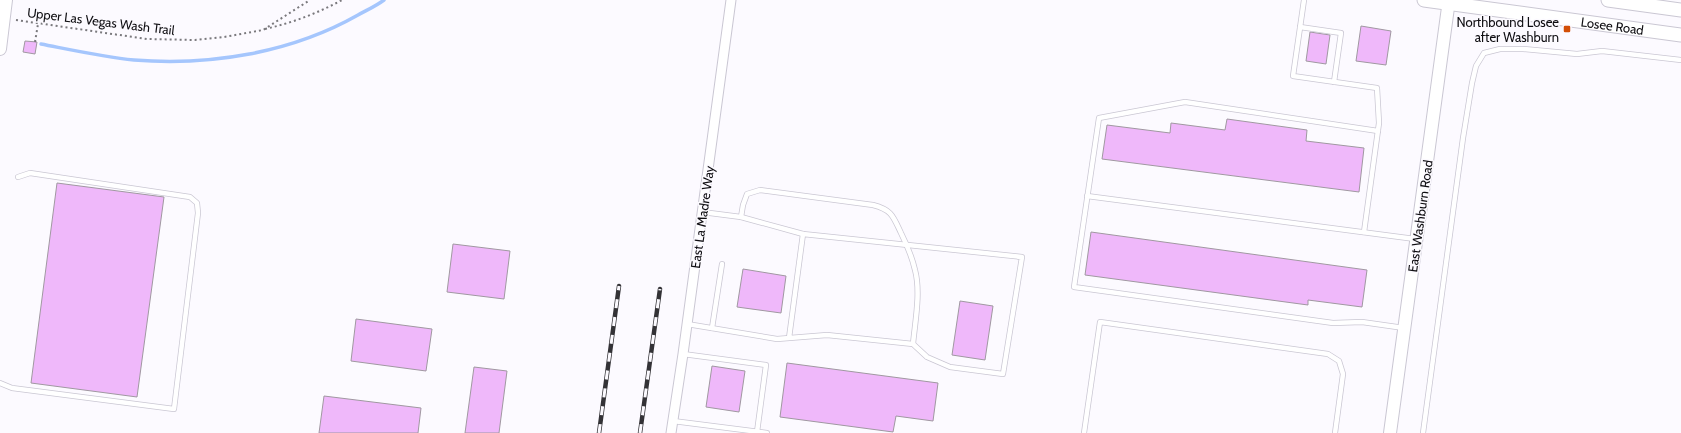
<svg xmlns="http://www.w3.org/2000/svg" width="1681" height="433" viewBox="0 0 1681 433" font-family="Cabin,sans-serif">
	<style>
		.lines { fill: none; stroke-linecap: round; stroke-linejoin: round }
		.stream { stroke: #a5c6fd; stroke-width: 3.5 }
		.building { fill: #efb8fa; stroke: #a098a1 }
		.service-casing { stroke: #cac7d3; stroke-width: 6 }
		.minor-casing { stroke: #cac7d3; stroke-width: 11 }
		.tertiary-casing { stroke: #cac7d3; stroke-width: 14 }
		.secondary-casing { stroke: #cac7d3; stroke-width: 15 }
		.path { stroke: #7a797d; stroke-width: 2; stroke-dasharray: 2 3; stroke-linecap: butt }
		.service { stroke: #fff; stroke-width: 4.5 }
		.minor { stroke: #fff; stroke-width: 9 }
		.tertiary { stroke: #fff; stroke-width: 12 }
		.secondary { stroke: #fff; stroke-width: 13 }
		.rail-casing { stroke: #333236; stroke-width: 4.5 }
		.rail { stroke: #fcfaff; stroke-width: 3; stroke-dasharray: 9; stroke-linecap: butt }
		.poi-dot { fill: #d34f07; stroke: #fcfaff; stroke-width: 1.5 }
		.labels { text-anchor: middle; stroke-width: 3; stroke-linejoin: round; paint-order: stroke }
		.street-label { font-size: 13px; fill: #0e0d11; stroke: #fcfaff }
		.poi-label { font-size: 13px; fill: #0e0d11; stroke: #fcfaff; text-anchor: end }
	</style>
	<rect width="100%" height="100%" fill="#fcfaff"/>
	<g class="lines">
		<path class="stream" d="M41 44C72 50 104 57 134 60 210 66 291 53 358 15 367 10 376 6 384 0"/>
	</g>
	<g class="building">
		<polygon points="1361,26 1391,31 1386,65 1356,61"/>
		<polygon points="1310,32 1330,35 1326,64 1306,61"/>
		<polygon points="25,41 37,42 35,54 23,52"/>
		<polygon points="1227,119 1307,130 1306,141 1364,148 1359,192 1102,159 1107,125 1170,133 1171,123 1225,130"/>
		<polygon points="57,183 164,197 137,397 31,383"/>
		<polygon points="1091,232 1367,270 1362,307 1308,300 1308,305 1085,275"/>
		<polygon points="453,244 510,251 504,299 447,292"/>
		<polygon points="743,269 786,276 781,313 737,307"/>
		<polygon points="960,301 993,306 985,360 952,355"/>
		<polygon points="356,319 432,329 426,371 351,361"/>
		<polygon points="787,363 938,383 933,421 896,416 893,432 780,417"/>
		<polygon points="712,366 745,371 739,412 706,407"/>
		<polygon points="474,367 507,371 499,433 465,433"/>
		<polygon points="324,396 421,408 418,433 319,433"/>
	</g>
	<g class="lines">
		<g class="service-casing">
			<g id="service">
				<polyline points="1304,0 1293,76 1377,88 1379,123 1364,232"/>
				<polyline points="1300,27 1341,33 1334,82"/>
				<polyline points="1378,131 1185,102 1099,118 1074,287 1333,323 1362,322 1404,328"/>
				<polyline points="1087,196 1415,239"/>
				<polyline points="702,212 741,217 803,234"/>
				<path d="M741 217 743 205 747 194 760 190 873 205C892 210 893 216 901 233 907 245 912 257 915 270 921 292 915 322 913 344"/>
				<polyline points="687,324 777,339 827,335 913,344 927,357 950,367 1003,374 1022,257 803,234 789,338"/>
				<polyline points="712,328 722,264"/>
				<polyline points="683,354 766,365 757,432"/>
				<polyline points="0,383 12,388 174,409 198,213 197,203 190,197 30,173 18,177"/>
				<polyline points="673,421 767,433"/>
				<polyline points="1084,433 1100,322 1328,354 1339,361 1343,374 1335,433"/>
				<polyline points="1423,433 1463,138 1472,83 1476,66 1484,53 1500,49 1523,49 1577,54 1602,51 1681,60"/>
			</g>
		</g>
		<g class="minor-casing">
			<polyline id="minor" points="671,433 683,354 731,0"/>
		</g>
		<g class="tertiary-casing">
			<g id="tertiary">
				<polyline points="0,49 6,0"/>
				<polyline points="1390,433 1449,0"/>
			</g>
		</g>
		<g class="secondary-casing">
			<g id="secondary">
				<path id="s1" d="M1424 0 1681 35"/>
				<polyline points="1608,0 1681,10"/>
			</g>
		</g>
		<g class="path">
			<polyline points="16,20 147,39 195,40 224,37 263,30 310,0"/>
			<path d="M265 29C292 23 318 13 342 0"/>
			<polyline points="35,42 38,24"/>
		</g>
		<use href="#service" class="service"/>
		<use href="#minor" class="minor"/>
		<use href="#tertiary" class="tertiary"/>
		<use href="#secondary" class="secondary"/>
		<g class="rail-casing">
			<g id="rail">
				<polyline points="599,433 619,286"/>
				<polyline points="640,433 660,289"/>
			</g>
		</g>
		<use href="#rail" class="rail"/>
	</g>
	<rect class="poi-dot" x="1563" y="25" width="8" height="8" rx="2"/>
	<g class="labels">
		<g class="street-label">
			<text transform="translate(101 21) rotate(7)" y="5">Upper Las Vegas Wash Trail</text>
			<text dy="5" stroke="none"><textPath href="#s1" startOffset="190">Losee Road</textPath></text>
			<text transform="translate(1420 216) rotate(-82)" y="5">East Washburn Road</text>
			<text transform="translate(702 217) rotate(-82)" y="5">East La Madre Way</text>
		</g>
		<g class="poi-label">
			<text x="1559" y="27">Northbound Losee<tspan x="1559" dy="15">after Washburn</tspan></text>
		</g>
	</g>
</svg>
